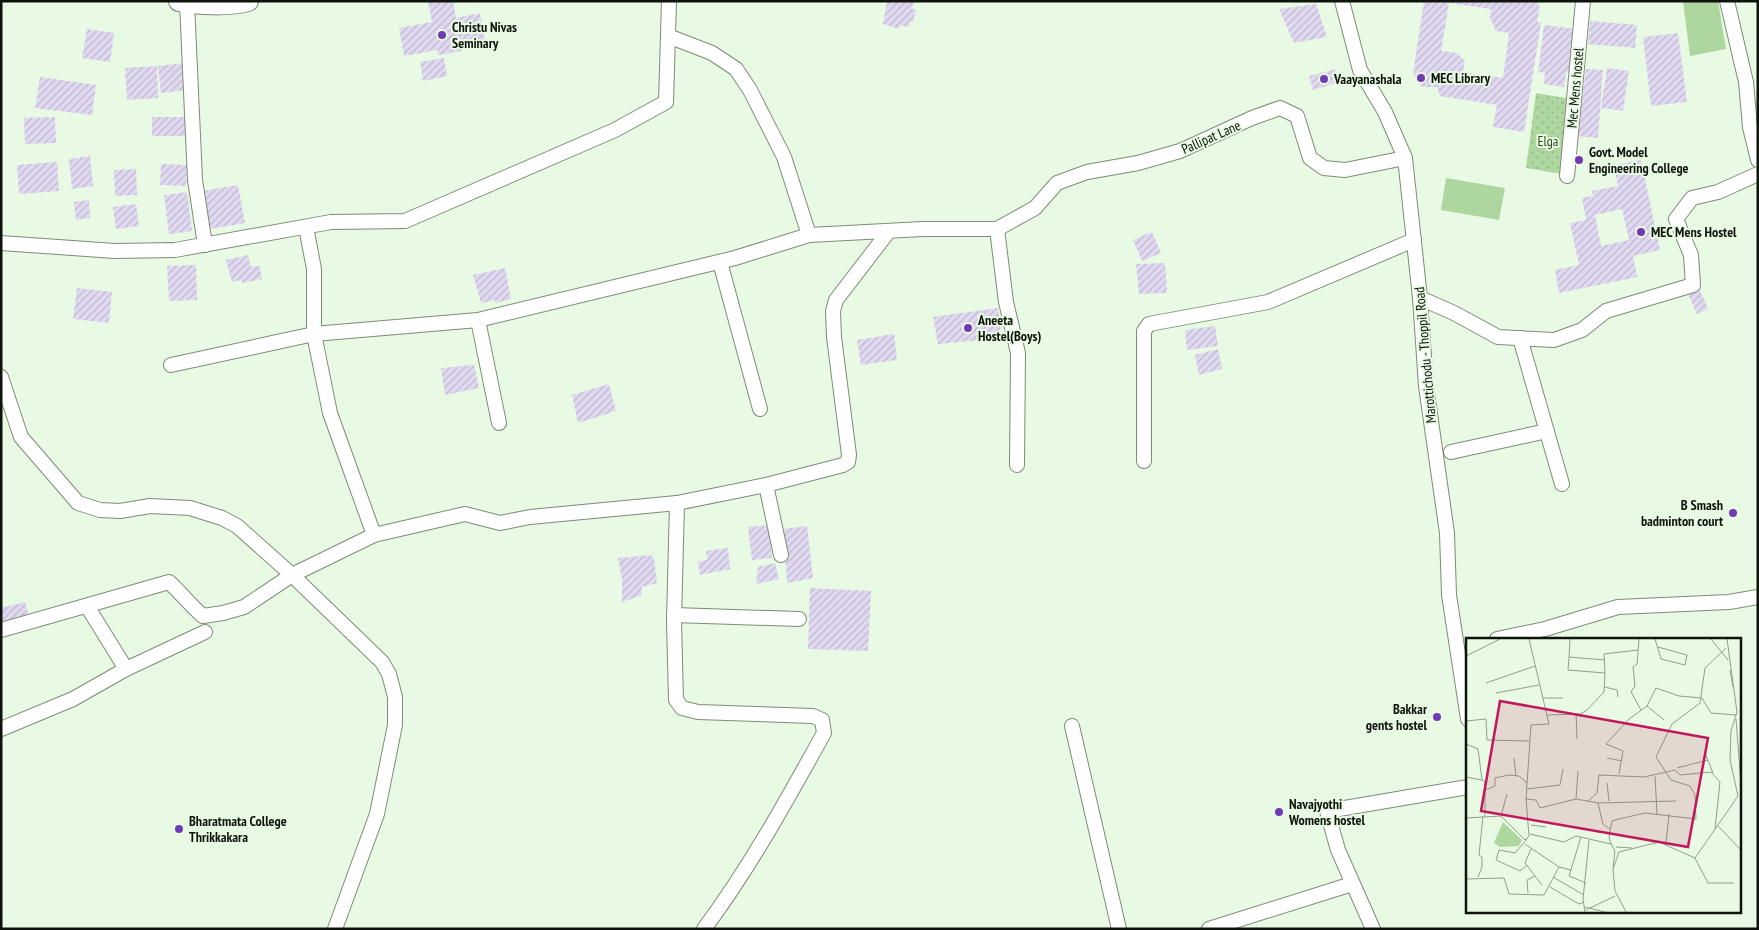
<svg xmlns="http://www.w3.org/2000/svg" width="1759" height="930" viewBox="0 0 1759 930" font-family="'PT Sans Narrow',sans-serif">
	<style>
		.grass { fill: #aed69f }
		.park { fill: url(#park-dots) }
		.building { fill: url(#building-hatch); fill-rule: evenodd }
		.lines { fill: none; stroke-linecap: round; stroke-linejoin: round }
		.street-casing { stroke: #7d8b78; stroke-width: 16 }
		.secondary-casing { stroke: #7d8b78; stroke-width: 22 }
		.street { stroke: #fff; stroke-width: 14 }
		.secondary { stroke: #fff; stroke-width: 20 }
		.poi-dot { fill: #703bb2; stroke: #e9fae4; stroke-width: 2 }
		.labels { text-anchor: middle; stroke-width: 4; stroke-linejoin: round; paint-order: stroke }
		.poi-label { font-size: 14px; font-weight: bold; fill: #0e140c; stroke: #e9fae4; text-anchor: start }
		.street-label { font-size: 14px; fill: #0e140c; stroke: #e9fae4 }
		.park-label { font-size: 14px; fill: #284e18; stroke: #e9fae4 }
		.inset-road { fill: none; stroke: #919e8e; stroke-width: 1 }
		.view { fill: #c2185b; fill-opacity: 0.15; stroke: #c2185b; stroke-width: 2.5 }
		.inset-edge { fill: none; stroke: #0e140c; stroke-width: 2.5 }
	</style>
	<defs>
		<pattern id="park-dots" width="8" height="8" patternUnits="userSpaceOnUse" patternTransform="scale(1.25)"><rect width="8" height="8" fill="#aed69f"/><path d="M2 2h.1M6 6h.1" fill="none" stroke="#94b788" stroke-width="1.8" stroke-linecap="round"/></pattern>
		<pattern id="building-hatch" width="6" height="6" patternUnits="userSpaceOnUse" patternTransform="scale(1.25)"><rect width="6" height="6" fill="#e0d9f1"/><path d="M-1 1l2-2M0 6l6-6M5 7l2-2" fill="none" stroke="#bfb9cd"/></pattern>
	</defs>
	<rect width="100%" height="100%" fill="#e9fae4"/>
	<g class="grass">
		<polygon points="1683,1 1718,1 1726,49 1690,56"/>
		<polygon points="1446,178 1505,188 1499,220 1441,210"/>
	</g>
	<polygon class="park" points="1536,93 1571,99 1562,174 1526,168"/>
	<g class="building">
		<polygon points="428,1 453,1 456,18 480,13 485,41 461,46 462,51 438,55 437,50 404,56 399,28 432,22"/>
		<polygon points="887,1 914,2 912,9 916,10 913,22 910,22 908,27 900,25 899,29 883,24"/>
		<path d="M1424 1H1536L1540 7 1537 22 1541 23 1524 132 1493 127 1497 105 1440 96 1437 87H1422L1413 74ZM1449 3 1491 9 1490 18 1496 31 1509 33 1503 78 1463 72 1465 61 1457 53 1441 51Z"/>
		<polygon points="1316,4 1327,37 1294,43 1279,9"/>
		<polygon points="1590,21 1637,25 1635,48 1588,44"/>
		<polygon points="1544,25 1576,29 1570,72 1566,72 1564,87 1544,84 1545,73 1538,72"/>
		<polygon points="87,29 114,33 110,62 82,58"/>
		<polygon points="1678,33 1687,102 1651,106 1643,37"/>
		<polygon points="444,58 447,76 423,81 420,62"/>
		<polygon points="184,63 187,90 161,93 158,66"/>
		<polygon points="157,66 158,98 127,100 125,68"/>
		<polygon points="1607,68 1629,71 1623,111 1601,108"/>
		<polygon points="1336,69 1339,82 1313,90 1309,76"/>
		<polygon points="1586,69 1603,70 1598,138 1577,136"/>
		<polygon points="40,77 96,85 92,115 35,108"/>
		<polygon points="55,117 56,143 25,144 24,118"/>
		<rect x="152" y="117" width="35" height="19"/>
		<polygon points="90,156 93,186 72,189 69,159"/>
		<path d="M1641 160 1660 250 1633 256 1637 277 1559 293 1555 270 1579 265 1570 223 1586 220 1582 198 1593 196 1592 191 1618 186 1614 165ZM1622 209 1629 240 1601 246 1595 215Z"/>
		<polygon points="57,162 59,191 19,194 17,165"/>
		<polygon points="161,164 187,165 186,186 160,185"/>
		<polygon points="136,169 137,195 115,196 114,170"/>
		<polygon points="238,185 245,223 210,229 203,191"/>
		<polygon points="187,192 192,231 169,234 164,195"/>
		<polygon points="89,200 90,218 76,220 74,202"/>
		<polygon points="136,204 139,226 116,229 113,207"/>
		<polygon points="1152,232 1161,253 1142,261 1133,240"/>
		<polygon points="248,255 251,267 260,266 262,279 242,283 241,280 232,282 226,260"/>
		<polygon points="1165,263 1167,293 1139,294 1136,264"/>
		<polygon points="196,265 197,300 169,301 167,266"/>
		<polygon points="505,268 511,299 495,303 495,300 481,303 473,275"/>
		<polygon points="77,288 112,292 109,323 73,319"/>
		<polygon points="1700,290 1708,309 1697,314 1688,294"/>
		<polygon points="998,308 1002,338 938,344 933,317"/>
		<polygon points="1215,326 1218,346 1187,350 1185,330"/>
		<polygon points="894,334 897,360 861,365 857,340"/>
		<polygon points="1218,349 1222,369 1199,375 1195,355"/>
		<polygon points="474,365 479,388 445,395 441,368"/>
		<polygon points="609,384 616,411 578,423 572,395"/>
		<polygon points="769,525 772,558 752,560 748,527"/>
		<polygon points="807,526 813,578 787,583 784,529"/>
		<polygon points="728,548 730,569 700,575 698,562 708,559 706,551"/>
		<polygon points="651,555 654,559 657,583 642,587 641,596 622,602 622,579 618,558"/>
		<polygon points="775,563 779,579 756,584 758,567"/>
		<polygon points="810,588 871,591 868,651 808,649"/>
		<polygon points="25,602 29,617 1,625 1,608"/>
	</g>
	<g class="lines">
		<g class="street-casing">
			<g id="street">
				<polyline points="1342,1 1360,70 1385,112 1405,158 1420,298 1426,386 1447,533 1449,595 1468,719"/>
				<polyline points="1727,1 1746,82 1750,127 1758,160"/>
				<polyline points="187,3 195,180 205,245"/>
				<polyline points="668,36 712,53 736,69 750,90 784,157 809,235"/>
				<polyline points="1567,176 1583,1"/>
				<polyline points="306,227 314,269 314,334 330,413 374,535"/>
				<polyline points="997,229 1006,302 1018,353 1017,465"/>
				<polyline points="1,243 115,251 175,250 331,222 405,221 615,130 666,102 669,1"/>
				<polyline points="720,262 760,409"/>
				<polyline points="1420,298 1454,313 1498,337 1554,340 1582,330 1606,311 1693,285 1691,255 1676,219 1692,198 1718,192 1758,174"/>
				<polyline points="478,320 499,423"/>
				<polyline points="1520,338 1562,484"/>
				<polyline points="171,365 314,334 478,320 735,258 809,235 923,229 997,229 1035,208 1057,183 1087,172 1138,163 1180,151 1252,118 1280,108 1297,116 1310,158 1324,168 1345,170 1405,158"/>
				<polyline points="1,377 21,437 78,503 100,510 120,511 150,506 190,508 222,518 237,526 292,575 382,662 389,674 395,697 395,725 377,814 335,929"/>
				<polyline points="1451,452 1547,431"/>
				<polyline points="1144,461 1144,331 1149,324 1268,302 1414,240"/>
				<polyline points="766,485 781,555"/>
				<path d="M677 503 674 621 676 700 682 708 698 712 813 716 822 720 824 733C787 800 750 867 704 929"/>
				<polyline points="87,606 126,669"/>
				<polyline points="674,615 799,619"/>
				<path d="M1 630 169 582C181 593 191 606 203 616L223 613 244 607 292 575 374 535 465 514 500 523 530 517 677 503 766 485 843 465 848 462 849 455 834 337 833 311 836 300 889 231"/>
				<polyline points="1497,639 1545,629 1618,607 1729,602 1758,597"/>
				<polyline points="1072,726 1119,929"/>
				<polyline points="1,729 73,699 126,669 205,632"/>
				<polyline points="1209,929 1352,884"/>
				<polyline points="1373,929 1338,850 1327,811 1468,787"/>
			</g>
		</g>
		<g class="secondary-casing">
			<path id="secondary" d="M179 1C197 5 230 6 248 1"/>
		</g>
		<use href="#street" class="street"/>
		<use href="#secondary" class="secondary"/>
	</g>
	<g class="poi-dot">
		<circle cx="442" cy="35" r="5"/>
		<circle cx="1421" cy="78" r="5"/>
		<circle cx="1324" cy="79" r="5"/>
		<circle cx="1579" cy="160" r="5"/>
		<circle cx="1641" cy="232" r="5"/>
		<circle cx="968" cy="328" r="5"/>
		<circle cx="1733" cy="513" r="5"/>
		<circle cx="1437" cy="717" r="5"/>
		<circle cx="1279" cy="812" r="5"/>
		<circle cx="179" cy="829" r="5"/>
	</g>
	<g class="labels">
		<g class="poi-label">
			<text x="452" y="32">Christu Nivas<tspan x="452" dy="16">Seminary</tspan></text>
			<text x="1431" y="83">MEC Library</text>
			<text x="1334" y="84">Vaayanashala</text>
			<text x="1589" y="157">Govt. Model<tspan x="1589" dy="16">Engineering College</tspan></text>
			<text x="1651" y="237">MEC Mens Hostel</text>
			<text x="978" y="325">Aneeta<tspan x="978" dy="16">Hostel(Boys)</tspan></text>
			<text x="1723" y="510" text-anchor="end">B Smash<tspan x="1723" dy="16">badminton court</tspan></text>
			<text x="1427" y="714" text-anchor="end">Bakkar<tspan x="1427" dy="16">gents hostel</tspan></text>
			<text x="1289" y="809">Navajyothi<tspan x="1289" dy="16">Womens hostel</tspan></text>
			<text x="189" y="826">Bharatmata College<tspan x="189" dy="16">Thrikkakara</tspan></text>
		</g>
		<g class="street-label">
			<text transform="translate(1575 88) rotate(-85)" y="5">Mec Mens hostel</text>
			<text transform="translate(1211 137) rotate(-24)" y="5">Pallipat Lane</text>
			<text transform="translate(1425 355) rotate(-95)" y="5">Marottichodu - Thoppil Road</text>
		</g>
		<g class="park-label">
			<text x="1548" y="146">Elga</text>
		</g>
	</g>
	<g transform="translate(1466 638)">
		<rect width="275" height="275" fill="#e9fae4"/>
		<path d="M37 184 56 202 53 208 34 209 28 205Z" fill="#aed69f"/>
		<path class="inset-road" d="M104 1 103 19 139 22M173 1 171 26 167 29 169 48 165 54 175 72M189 1 195 21 219 27 221 17 192 9M245 1 262 22M0 18 34 1M103 19 102 32 139 35 138 16 172 12M264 32 267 49M20 45 69 28M139 49 151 52 152 59M30 55 73 47M77 60H97M181 68 198 82M110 75 111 101M81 77 114 76 121 72 138 54 139 35M270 81 275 146M0 83 20 81 21 102 63 103M0 106 12 111 16 142 19 144V178M239 115 247 135M48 120 50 138M141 120 156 123M211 130 242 122M153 136 157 113 140 106 163 81 181 68 190 50 213 58 236 60 245 75 270 77M189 138 191 176M0 139 16 142M141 145 143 163M61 151 94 147 97 131M19 152 29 148V140L43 137 53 138 61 145M60 161 70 162 74 170 110 161M110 161 132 165 210 163M110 161 112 133M122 163 131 155 133 137 178 139 209 132 214 137 245 134 254 144 249 191M132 165 137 186 144 191M35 178 41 156M0 180 35 178 59 202 63 198 60 161 65 87 83 86 63 1M65 187 80 189M252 188 275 212M64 196 98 204 110 198 145 206 149 213 147 230M115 199 103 238 120 245M200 205 203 176M59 206 93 229 105 232M145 206 143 199 146 183 153 181 179 175 230 181 229 157 224 148 205 142 190 119 206 86 234 65 239 30 260 10M150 209 166 210M65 211 59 225 76 247M229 220 242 245H268M61 227 54 233 30 222 33 212 49 215 61 201M12 239 16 229V219L13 217 17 178M87 239 118 257M0 241 38 240 43 256 78 257 93 229M84 249 113 266 118 264M62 255 61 242 69 238M119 269 139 274M120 272 149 258M119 274 117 261 123 202M160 274 149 253 147 231 153 214 193 204 229 220 272 158 264 122 265 93 271 74 261 1"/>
		<path class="view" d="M34 63 242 100 222 209 15 173Z"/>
		<rect width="275" height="275" class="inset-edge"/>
	</g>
	<rect width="1759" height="930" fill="none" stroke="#0e140c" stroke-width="5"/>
</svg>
